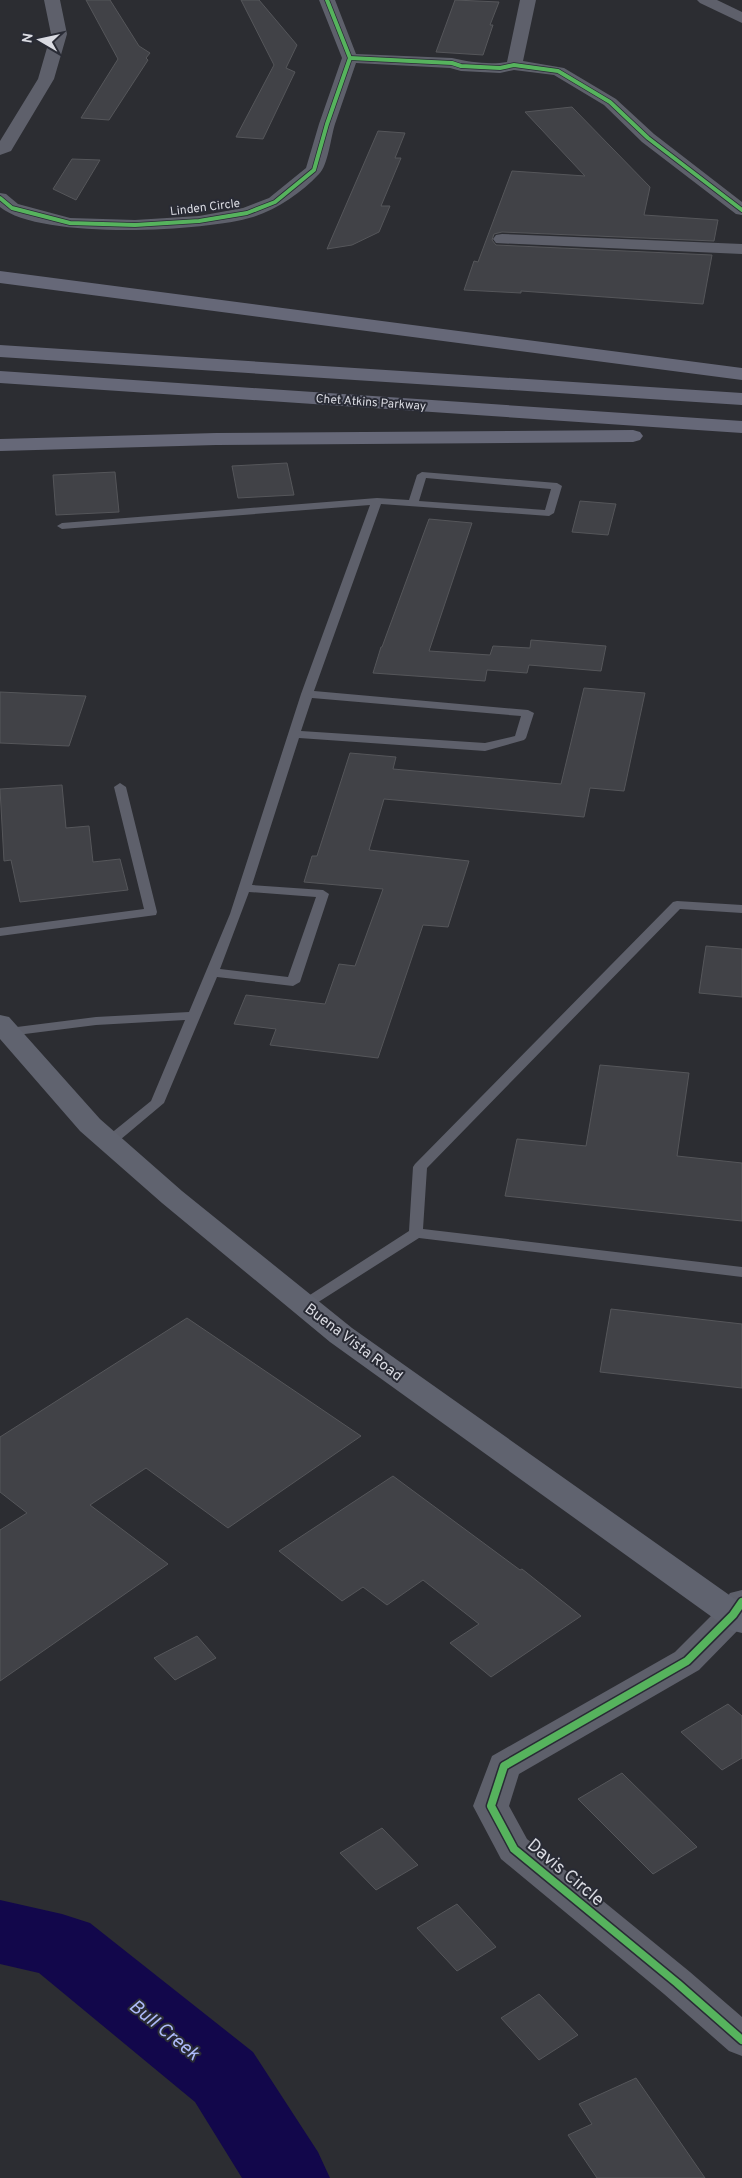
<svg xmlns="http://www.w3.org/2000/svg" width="742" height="2178" viewBox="0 0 742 2178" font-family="Overpass,sans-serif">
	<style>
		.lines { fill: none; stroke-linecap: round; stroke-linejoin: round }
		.river { fill: #12074b; fill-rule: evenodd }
		.building { fill: #414247; stroke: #55565a }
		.service { fill: #5e606b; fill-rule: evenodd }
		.minor { fill: #5e606b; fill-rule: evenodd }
		.primary { fill: #60636f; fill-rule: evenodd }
		.motorway { fill: #666878; fill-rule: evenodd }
		.cycleway-far1-casing { stroke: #292b35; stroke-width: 5.5 }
		.cycleway-casing { stroke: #292b35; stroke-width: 11 }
		.cycleway-far1 { stroke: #56b35d; stroke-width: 4 }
		.cycleway { stroke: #56b35d; stroke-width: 8 }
		.labels { text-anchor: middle; stroke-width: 4; stroke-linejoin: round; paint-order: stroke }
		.far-street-label { font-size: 12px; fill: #dadbe2; stroke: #292b35 }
		.street-label { font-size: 15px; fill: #dadbe2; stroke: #292b35 }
		.near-street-label { font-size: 18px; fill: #dadbe2; stroke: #292b35 }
		.near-water-label { font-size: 19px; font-style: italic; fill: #adbaf9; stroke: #292b35 }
	</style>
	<rect width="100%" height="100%" fill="#2c2d32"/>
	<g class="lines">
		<polygon class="river" points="0,1900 62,1914 90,1923 253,2052 318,2152 330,2178 242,2178 195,2102 39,1973 0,1964"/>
	</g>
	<g class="building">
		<polygon points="86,0 110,0 139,46 150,53 146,58 148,60 109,120 81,118 118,59"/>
		<polygon points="241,0 259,0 297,45 286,68 295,72 263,139 236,137 274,65"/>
		<polygon points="455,0 499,2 490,25 493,25 483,55 436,52"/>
		<polygon points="572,107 650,187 644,215 718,220 714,241 502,232 494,234 492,240 496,245 712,255 703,304 521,291 521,293 464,290 474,261 478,262 512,171 585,176 525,112"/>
		<polygon points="378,131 405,133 395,158 401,158 381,206 390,206 379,232 352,245 327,249"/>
		<polygon points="72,159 100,160 76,200 53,189"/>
		<polygon points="287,463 294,495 238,498 232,466"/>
		<polygon points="115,472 119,512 56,515 53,475"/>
		<polygon points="580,501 616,504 608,535 572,532"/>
		<polygon points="429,519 472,523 429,651 490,655 493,646 530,648 531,640 606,646 601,671 529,665 527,673 487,670 485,681 373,673 381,647 382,647"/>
		<polygon points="584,688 645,693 624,791 590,788 584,817 384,799 369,850 469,861 448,927 423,925 378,1058 270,1045 276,1029 234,1024 246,995 325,1004 339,964 355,966 383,889 304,882 312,856 317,856 350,753 396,757 393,769 561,784"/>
		<polygon points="0,692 86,696 69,746 0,743"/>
		<polygon points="62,785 66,828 89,826 93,862 120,859 128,890 20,902 11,860 4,861 0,789"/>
		<polygon points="706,946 742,949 742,997 699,993"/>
		<polygon points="600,1065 689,1073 677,1156 742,1163 742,1221 505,1196 517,1139 586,1146"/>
		<polygon points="611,1309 742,1324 742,1388 600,1372"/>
		<polygon points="187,1318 361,1436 228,1528 146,1468 90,1505 168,1564 0,1681 0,1530 27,1513 0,1492 0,1437"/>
		<polygon points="393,1476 520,1570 522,1569 581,1616 491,1677 450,1643 479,1624 423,1580 387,1605 363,1587 342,1601 279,1551"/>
		<polygon points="197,1636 216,1658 175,1680 154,1658"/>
		<polygon points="728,1704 742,1716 742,1758 722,1770 681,1732"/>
		<polygon points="622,1773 697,1847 653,1874 578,1799"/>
		<polygon points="382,1828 418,1865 376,1890 340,1853"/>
		<polygon points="457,1904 496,1947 457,1971 417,1928"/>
		<polygon points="539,1994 578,2035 539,2060 501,2018"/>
		<polygon points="636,2078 705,2178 597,2178 568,2135 592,2124 579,2104"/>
	</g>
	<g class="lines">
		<g class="service">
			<path d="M422 472 557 483 562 486 554 513 549 516 381 504 314 691 528 710 534 713 526 738 524 740 485 751 299 738 252 885 323 890 329 894 300 982 293 986 217 977 164 1103 114 1145H104L102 1142 104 1139 151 1101 185 1020 96 1025 9 1036 2 1032 9 1028 96 1017 189 1012 230 914 301 694 370 505 62 529 57 526 62 523 377 498 409 500 417 475ZM426 478 551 489 545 510 419 501ZM312 698 521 716 515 736 485 743 301 731ZM249 892 316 897 288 977 220 969Z"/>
			<polygon points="120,783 126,787 157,912 156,915 0,936 0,928 144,909 114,787"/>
			<polygon points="677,901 742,905 742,913 680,909 427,1168 423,1229 742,1267 742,1277 419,1238 309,1308 299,1308 297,1305 299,1302 409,1231 413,1167 415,1164 673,902"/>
		</g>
		<g class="minor">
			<polygon points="44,0 60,0 67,34 54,79 11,151 0,155 0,141 38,79 51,34"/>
			<path d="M319 0H335L356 54 452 58C469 62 490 65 507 62L520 0H536L523 61 564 68 616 99 654 134 742 202V215L736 214 642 142 604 105 554 75 514 70 500 73 461 71 450 68 356 63C349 83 342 104 335 124 331 136 328 166 319 174 301 193 278 209 253 217 204 232 40 240 0 207V193L6 194 18 204 70 218 135 220 199 216 243 208 269 198 306 168 319 124 342 58Z"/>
			<polygon points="697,0 717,0 742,12 742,23 700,3"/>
			<polygon points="502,234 742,244 742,254 496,243 493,239 496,235"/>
			<polygon points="742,1590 742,1626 699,1670 519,1774 509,1806 527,1839 690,1972 742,2017 742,2056 729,2051 664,1994 501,1859 473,1806 492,1756 675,1652 721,1606 730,1593"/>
		</g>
		<polygon class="primary" points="0,1015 9,1017 100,1119 182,1191 352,1328 742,1604 742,1633 730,1630 330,1342 162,1203 80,1131 0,1039"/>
		<g class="motorway">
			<polygon points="0,271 742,368 742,380 0,283"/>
			<polygon points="0,345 742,393 742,405 0,357"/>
			<polygon points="0,371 742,421 742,433 0,383"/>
			<polygon points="633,430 640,432 643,436 640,440 633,442 216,445 0,451 0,439 216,433"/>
		</g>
		<g class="cycleway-far1-casing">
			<g id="cycleway-far1">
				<polyline points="350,58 452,63 461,66 500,68 514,65 558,71 610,102 648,138 742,210"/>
				<polyline points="0,198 12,208 70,223 135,225 199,221 247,213 275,202 314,170 327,124 350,58 327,0"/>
			</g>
		</g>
		<g class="cycleway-casing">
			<polyline id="cycleway" points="742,1602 733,1615 687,1661 504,1766 491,1806 514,1849 677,1983 742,2040"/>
		</g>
		<use href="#cycleway-far1" class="cycleway-far1"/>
		<use href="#cycleway" class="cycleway"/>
	</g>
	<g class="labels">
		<g class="far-street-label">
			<text transform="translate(205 207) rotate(-7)" y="4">Linden Circle</text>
			<text transform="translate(371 402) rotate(4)" y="4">Chet Atkins Parkway</text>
		</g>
		<g class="street-label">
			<text transform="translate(354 1342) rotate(37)" y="5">Buena Vista Road</text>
		</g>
		<g class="near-street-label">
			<text transform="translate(566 1872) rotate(40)" y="6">Davis Circle</text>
		</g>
		<g class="near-water-label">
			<text transform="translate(165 2029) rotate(39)" y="7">Bull Creek</text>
		</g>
	</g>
	<g transform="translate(40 40) rotate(279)" stroke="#292b35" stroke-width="4" paint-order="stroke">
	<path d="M0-4L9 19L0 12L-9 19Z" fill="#dadbe2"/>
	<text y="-8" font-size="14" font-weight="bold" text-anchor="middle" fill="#dadbe2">N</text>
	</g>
</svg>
